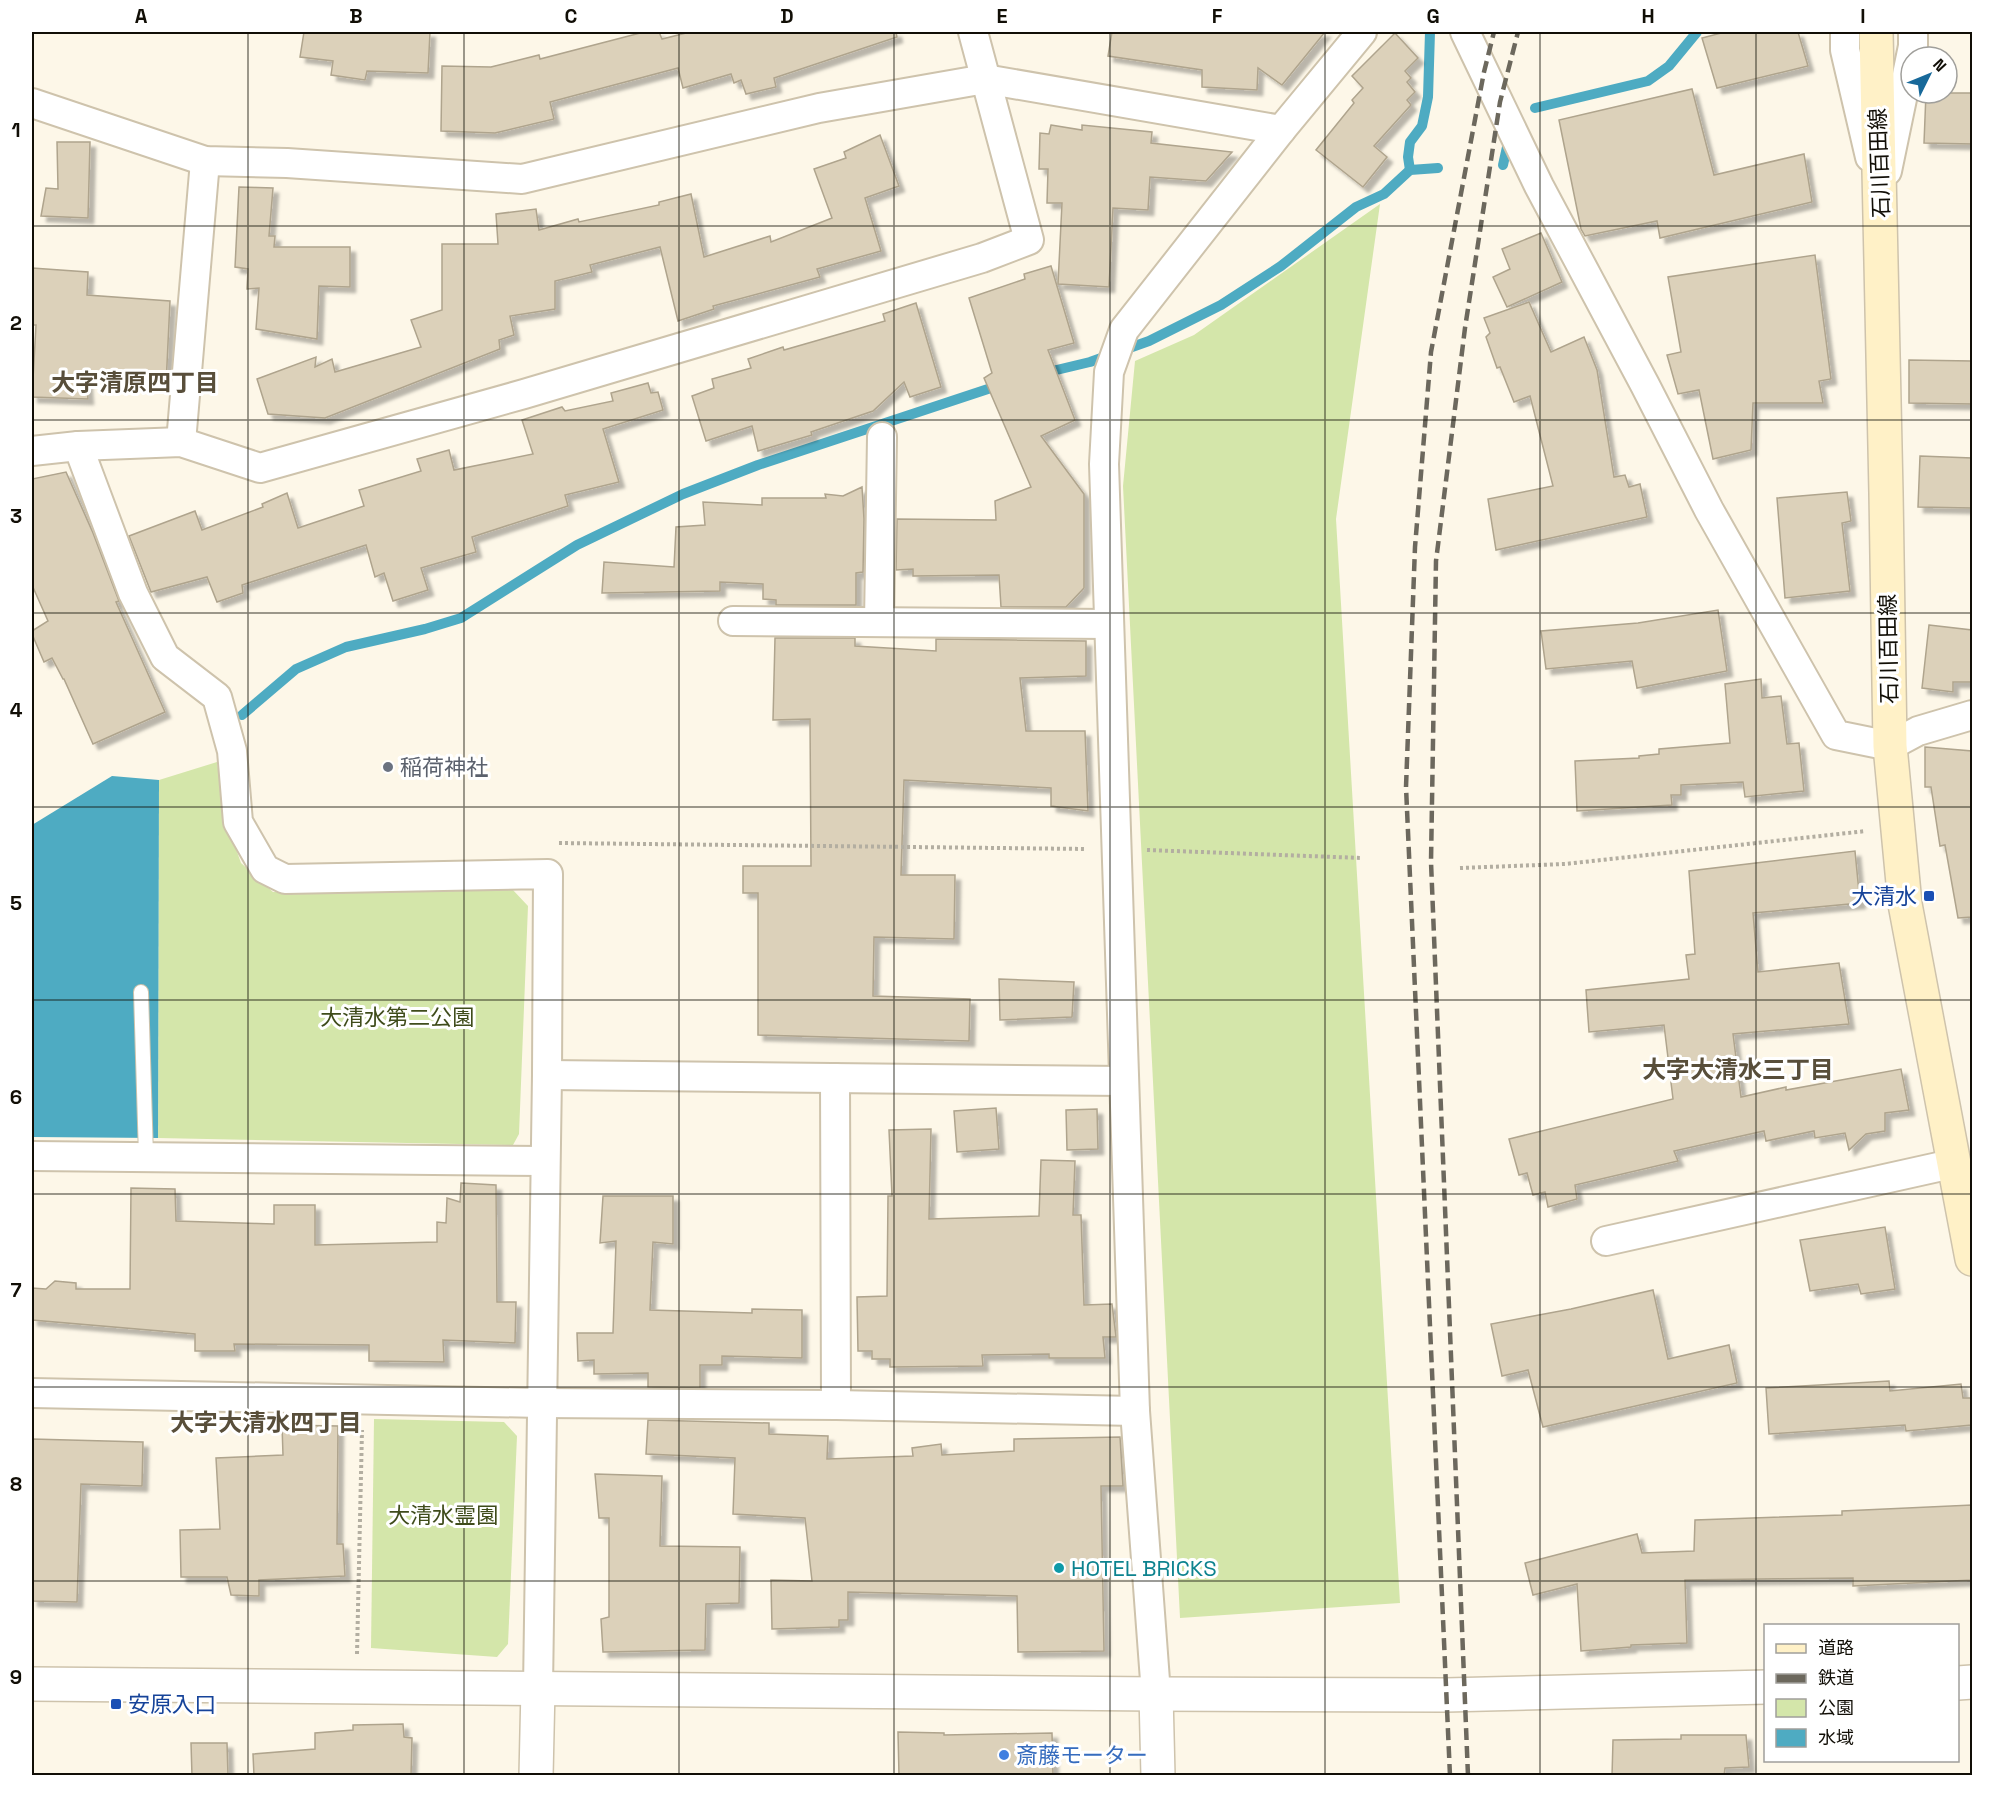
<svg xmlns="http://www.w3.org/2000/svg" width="2004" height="1807" viewBox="0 0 2004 1807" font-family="'Space Grotesk','Noto Sans JP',sans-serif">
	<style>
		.green { fill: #d4e6aa }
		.water { fill: #4eabc2 }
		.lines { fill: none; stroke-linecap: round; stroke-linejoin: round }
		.stream { stroke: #4eabc2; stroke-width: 10 }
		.building { fill: #dcd1ba; stroke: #afa48d; stroke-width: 1.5; filter: url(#shadow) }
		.service-casing { stroke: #cec3ac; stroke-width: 16 }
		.minor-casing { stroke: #cec3ac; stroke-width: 32 }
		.tertiary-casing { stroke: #cec3ac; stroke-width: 36 }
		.secondary-casing { stroke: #cec3ac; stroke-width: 36 }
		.path { stroke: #b3aea1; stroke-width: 4; stroke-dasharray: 3 3; stroke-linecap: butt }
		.service { stroke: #fff; stroke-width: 14 }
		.minor { stroke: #fff; stroke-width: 28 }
		.tertiary { stroke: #fff; stroke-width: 33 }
		.secondary { stroke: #fff1c7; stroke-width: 33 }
		.rail { stroke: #6c685d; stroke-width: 4.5; stroke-dasharray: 12 6; stroke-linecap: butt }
		.grid { fill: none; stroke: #110e06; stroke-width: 1.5; stroke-opacity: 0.55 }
		.worship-dot { fill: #6b7280; stroke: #fff; stroke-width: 2 }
		.transit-dot { fill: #1a4fb4; stroke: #fff; stroke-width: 2 }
		.culture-dot { fill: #0f9aa8; stroke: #fff; stroke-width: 2 }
		.shop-dot { fill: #3f7fe0; stroke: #fff; stroke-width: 2 }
		.labels { text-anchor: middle; stroke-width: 6; stroke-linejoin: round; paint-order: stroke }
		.street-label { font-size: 22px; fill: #110e06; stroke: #fff }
		.worship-label { font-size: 22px; fill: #5b616d; stroke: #fff; text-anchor: start }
		.transit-label { font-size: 22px; fill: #164399; stroke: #fff; text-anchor: end }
		.park-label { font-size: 22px; fill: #3f4c1b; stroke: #fff }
		.culture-label { font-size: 22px; fill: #0d838f; stroke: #fff; text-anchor: start }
		.shop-label { font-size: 22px; fill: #366cbe; stroke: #fff; text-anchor: start }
		.neighbourhood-label { font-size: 24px; font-weight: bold; fill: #584e3a; stroke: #fff }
		.neatline { fill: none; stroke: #110e06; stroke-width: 2 }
		.grid-label { font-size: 20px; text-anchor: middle; font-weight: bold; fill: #110e06 }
	</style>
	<defs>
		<filter id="shadow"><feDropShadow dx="5.5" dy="5.5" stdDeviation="1.5" flood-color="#0004"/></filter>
	</defs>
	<rect width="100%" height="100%" fill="#fdf7e8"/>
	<g class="green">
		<polygon points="1380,204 1336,519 1400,1603 1180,1618 1123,486 1135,361 1194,335"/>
		<polygon points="217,762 225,818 241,863 273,892 512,889 528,906 519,1134 513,1145 158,1138 159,780"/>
		<polygon points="374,1419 504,1422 517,1436 508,1644 497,1657 371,1648"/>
	</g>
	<polygon class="water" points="112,776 159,780 158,1138 32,1137 32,825"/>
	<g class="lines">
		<g class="stream">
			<polyline points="1535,108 1648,81 1669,66 1697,32"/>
			<polyline points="1503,165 1507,147"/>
			<polyline points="1410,170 1408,157 1410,142 1422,126 1428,97 1430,32"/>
			<polyline points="1044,373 1090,362 1149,341 1221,305 1281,266 1356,207 1384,194 1410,170 1438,168"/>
			<polyline points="242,715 296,669 346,647 425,629 461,618 577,545 683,494 758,465 1000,385"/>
		</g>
	</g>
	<g class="building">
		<polygon points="304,32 430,32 428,73 367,71 365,80 331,75 333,61 300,57"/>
		<polygon points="644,32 659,32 662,39 690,32 896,32 897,37 774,78 776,87 746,94 741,80 734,83 731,74 683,88 678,68 550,102 554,119 495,133 441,131 442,66 491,67 539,55 540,59"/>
		<polygon points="1112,32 1325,32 1282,85 1258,68 1257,90 1202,87 1202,70 1108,56"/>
		<polygon points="1725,32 1798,32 1808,66 1717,88 1702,38"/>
		<polygon points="1395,33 1418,58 1405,71 1411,78 1407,82 1415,92 1407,100 1411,105 1374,146 1387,157 1363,187 1316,150 1354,103 1352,100 1363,88 1352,76"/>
		<polygon points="1692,89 1714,175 1804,154 1812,202 1660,238 1657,221 1585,236 1581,229 1559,120"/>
		<polygon points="1926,93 1972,93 1972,144 1924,143"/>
		<polygon points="1051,125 1082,130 1082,125 1152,132 1151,143 1232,152 1206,181 1150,177 1148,210 1113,208 1109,287 1058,284 1062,203 1047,203 1048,169 1039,169 1040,133 1049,134"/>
		<polygon points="880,135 899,186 865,198 881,251 817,269 820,277 713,306 714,309 678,321 660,247 590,265 592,272 555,281 555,309 510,316 514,335 499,340 500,349 325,418 268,414 257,379 316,357 315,367 332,359 335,372 421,347 411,320 442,310 442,244 498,244 496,214 536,209 539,230 578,219 579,222 659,205 659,202 691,194 704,257 770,236 771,242 832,218 814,169 846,158 844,152"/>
		<polygon points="57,142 90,142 88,218 41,216 46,188 58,189"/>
		<polygon points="239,187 273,188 269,236 275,236 274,247 350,247 350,287 319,286 317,339 256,329 259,288 247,289 248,269 235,267"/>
		<polygon points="1541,233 1562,282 1507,307 1493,277 1510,269 1502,249"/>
		<polygon points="1815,255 1831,379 1819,381 1823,403 1753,403 1751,450 1713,459 1699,390 1678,394 1667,355 1681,352 1668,277"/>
		<polygon points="1051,266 1074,343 1048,350 1075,420 1041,436 1084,494 1084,588 1066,607 1001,607 999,575 913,576 913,569 896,570 897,519 996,520 995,501 1031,487 984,378 992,373 969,298 1025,279 1024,274"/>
		<polygon points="32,268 88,272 87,295 170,301 166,385 86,371 88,399 32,397 36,325 32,325"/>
		<polygon points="1529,302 1551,352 1584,337 1597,370 1614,477 1625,475 1629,487 1640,484 1647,517 1496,550 1488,499 1553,486 1530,396 1514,402 1500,367 1497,368 1486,337 1490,333 1484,318"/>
		<polygon points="916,303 941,387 910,397 904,382 873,411 811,432 812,435 758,451 752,426 706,441 692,396 714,388 712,379 751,368 748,359 783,347 784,350 885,321 883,314"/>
		<polygon points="1909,360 1972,361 1972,404 1909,403"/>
		<polygon points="648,383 651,393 658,392 663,410 603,429 619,482 565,495 568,506 472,537 476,552 421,568 428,590 393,601 384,573 375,577 366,545 242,585 243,593 217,602 207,577 151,592 129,536 195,511 202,530 263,507 262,504 287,493 298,528 364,506 359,490 421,471 417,459 449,450 454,470 533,454 522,420 562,407 565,411 613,401 611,393"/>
		<polygon points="1920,456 1972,458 1972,508 1918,507"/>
		<polygon points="66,472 93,533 119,601 116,602 165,712 93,744 64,679 63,679 52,658 44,662 32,634 32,631 48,621 32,585 32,479"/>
		<polygon points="862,487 864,519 863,572 856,573 856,605 776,605 776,600 763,599 763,584 720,582 720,591 602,593 604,562 674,567 676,527 705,525 703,502 762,505 762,498 826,498 825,494 843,496"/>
		<polygon points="1847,492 1851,521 1842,523 1850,591 1785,598 1777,498"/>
		<polygon points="1718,610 1727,671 1637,688 1632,661 1546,669 1541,631 1638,623"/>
		<polygon points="1929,625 1972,630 1972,682 1953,682 1953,692 1922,688"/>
		<polygon points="775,638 855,638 855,646 936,651 936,639 1086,641 1086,676 1020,678 1026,731 1085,731 1088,811 1051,806 1051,788 904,780 901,875 955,875 954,939 874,937 873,996 970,999 969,1041 758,1035 758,893 743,893 743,866 811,866 810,719 773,720"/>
		<polygon points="1761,679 1762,698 1781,696 1787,744 1799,743 1804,791 1745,797 1743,782 1681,785 1681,795 1671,795 1672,805 1577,811 1575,761 1639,758 1639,756 1659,754 1659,749 1730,743 1725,684"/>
		<polygon points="1925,747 1972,751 1972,917 1958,918 1945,845 1940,846 1931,787 1925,787"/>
		<polygon points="1855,851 1860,903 1753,913 1758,972 1839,963 1849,1024 1733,1034 1741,1097 1786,1087 1786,1090 1901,1069 1909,1110 1885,1113 1885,1131 1866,1134 1849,1150 1845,1133 1815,1138 1814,1131 1766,1141 1764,1131 1674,1151 1678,1161 1575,1185 1577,1199 1548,1207 1545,1192 1533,1195 1527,1173 1519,1175 1509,1139 1673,1099 1664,1025 1589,1032 1586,990 1689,979 1686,955 1695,954 1689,871"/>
		<polygon points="999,979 1074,982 1072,1017 1000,1020"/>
		<polygon points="996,1108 999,1149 957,1152 954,1111"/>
		<polygon points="1097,1109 1098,1149 1067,1150 1066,1110"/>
		<polygon points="931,1129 929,1219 1039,1216 1041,1160 1075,1161 1073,1215 1081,1215 1084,1305 1112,1304 1116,1337 1103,1337 1105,1358 1049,1358 1049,1354 982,1355 983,1366 890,1367 890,1359 872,1359 872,1351 858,1351 857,1297 887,1296 888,1196 892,1196 889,1130"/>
		<polygon points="461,1183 496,1185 497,1302 516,1302 515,1343 443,1340 444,1362 369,1361 369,1345 234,1344 235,1351 195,1351 195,1334 32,1320 32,1288 46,1289 55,1281 76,1283 76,1289 130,1289 131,1188 175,1189 176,1221 274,1224 274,1205 315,1205 315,1245 437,1242 437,1222 446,1223 447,1198 460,1202"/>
		<polygon points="603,1196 673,1196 673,1244 653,1242 650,1310 752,1313 752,1309 802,1310 802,1358 722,1356 722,1365 700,1365 700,1388 648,1387 648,1373 594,1374 594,1360 578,1361 577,1333 613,1333 616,1241 600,1243"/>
		<polygon points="1885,1227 1895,1289 1861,1294 1858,1284 1810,1291 1800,1240"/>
		<polygon points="1653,1290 1668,1359 1729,1345 1737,1383 1543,1427 1528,1370 1502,1376 1491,1324 1571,1309"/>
		<polygon points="1889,1381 1890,1391 1961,1384 1963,1398 1972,1398 1972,1425 1906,1431 1905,1425 1769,1434 1766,1388"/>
		<polygon points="648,1420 769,1423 769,1434 828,1436 827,1459 913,1456 912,1448 941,1444 942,1455 1014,1451 1014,1439 1120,1437 1123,1486 1101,1486 1104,1651 1018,1652 1017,1596 848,1592 848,1620 839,1620 839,1627 772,1629 771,1580 812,1581 805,1518 733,1514 735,1458 646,1454"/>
		<polygon points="282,1425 338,1426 337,1544 343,1544 345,1576 259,1580 259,1596 231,1595 227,1577 181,1577 180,1530 220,1529 216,1458 283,1455"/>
		<polygon points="32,1439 143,1442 142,1486 81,1484 77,1602 32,1601"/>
		<polygon points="595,1474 662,1476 660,1546 740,1547 739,1603 706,1604 705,1650 603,1652 601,1619 609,1617 609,1518 599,1518"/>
		<polygon points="1972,1505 1972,1580 1853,1586 1853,1578 1685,1580 1687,1643 1631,1645 1631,1647 1581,1651 1577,1584 1533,1595 1525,1563 1637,1534 1642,1553 1694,1551 1695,1520 1842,1515 1842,1511"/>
		<polygon points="403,1724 404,1737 412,1738 411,1776 254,1776 253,1754 315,1749 315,1733 353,1730 353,1725"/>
		<polygon points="898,1732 944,1733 944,1735 1052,1733 1053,1776 899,1776"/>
		<polygon points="1681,1735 1746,1735 1749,1767 1725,1768 1724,1776 1612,1776 1613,1740 1681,1739"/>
		<polygon points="191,1743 227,1743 228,1776 192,1776"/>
	</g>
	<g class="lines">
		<g class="service-casing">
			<polyline id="service" points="141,992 146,1156"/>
		</g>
		<g class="minor-casing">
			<g id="minor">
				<polyline points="1465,32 1539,186 1645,385 1709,510 1836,735 1890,746 1918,731 1972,715"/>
				<polyline points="1845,32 1845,50 1870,157"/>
				<polyline points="32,103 205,161 287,163 522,179 819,108 985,79 1281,130"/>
				<polyline points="1887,171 1913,46 1913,32"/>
				<polyline points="181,442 205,161"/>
				<polyline points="78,446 133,593 165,657 217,697 232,751 238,822 265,869 285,879 548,874 547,1075 538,1688"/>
				<polyline points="32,451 78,446 181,442 260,468 524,394 982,258 1029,240 973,32"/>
				<polyline points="733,621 1108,624"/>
				<polyline points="879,622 882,437"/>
				<polyline points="547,1075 1124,1081"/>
				<polyline points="835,1078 836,1405"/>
				<polyline points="32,1156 544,1161"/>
				<polyline points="1606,1241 1956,1163"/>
				<polyline points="32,1393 541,1403 836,1405 1135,1411"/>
				<polyline points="1156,1694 1135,1411 1104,464 1109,372 1124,330 1281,130 1362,32"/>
			</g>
		</g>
		<g class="tertiary-casing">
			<g id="tertiary">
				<polyline points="1958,1683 1972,1682"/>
				<polyline points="32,1684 1156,1694 1446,1695 1766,1687"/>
				<polyline points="1156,1694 1158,1776"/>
				<polyline points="536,1776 538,1688"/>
			</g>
		</g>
		<g class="secondary-casing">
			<polyline id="secondary" points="1876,32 1886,493 1890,746 1905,904 1972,1259"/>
		</g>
		<g class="path">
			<polyline points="559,843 1086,849"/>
			<polyline points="1147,850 1362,858"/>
			<polyline points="1460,868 1565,864 1866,831"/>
			<polyline points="357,1654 362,1430"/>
		</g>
		<use href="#service" class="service"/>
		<use href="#minor" class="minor"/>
		<use href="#tertiary" class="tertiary"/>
		<use href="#secondary" class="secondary"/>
		<g class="rail">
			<polyline points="1450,1776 1406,787 1415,547 1431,352 1484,72 1494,32"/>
			<polyline points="1468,1776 1431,862 1436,561 1465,328 1500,102 1518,32"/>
		</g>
	</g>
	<path class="grid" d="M248 32V1776M464 32V1776M679 32V1776M894 32V1776M1110 32V1776M1325 32V1776M1540 32V1776M1756 32V1776M32 226H1972M32 420H1972M32 613H1972M32 807H1972M32 1000H1972M32 1194H1972M32 1387H1972M32 1581H1972"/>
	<circle class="worship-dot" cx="388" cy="767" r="6"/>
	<g class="transit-dot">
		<rect x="1923" y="890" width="12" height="12" rx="3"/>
		<rect x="110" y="1698" width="12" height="12" rx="3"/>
	</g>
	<circle class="culture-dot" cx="1059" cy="1568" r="6"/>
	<circle class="shop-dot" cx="1004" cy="1755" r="6"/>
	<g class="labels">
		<g class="street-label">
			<text transform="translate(1879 163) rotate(-92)" y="8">石川百田線</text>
			<text transform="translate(1888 649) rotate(-91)" y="8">石川百田線</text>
		</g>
		<g class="worship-label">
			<text x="400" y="775">稲荷神社</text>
		</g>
		<g class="transit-label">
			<text x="1917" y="904">大清水</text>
			<text x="128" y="1712" text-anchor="start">安原入口</text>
		</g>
		<g class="park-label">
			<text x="397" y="1025">大清水第二公園</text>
			<text x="443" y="1523">大清水霊園</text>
		</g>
		<g class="culture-label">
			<text x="1071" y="1576">HOTEL BRICKS</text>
		</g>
		<g class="shop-label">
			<text x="1016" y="1763">斎藤モーター</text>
		</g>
		<g class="neighbourhood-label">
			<text x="135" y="391">大字清原四丁目</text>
			<text x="1738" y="1078">大字大清水三丁目</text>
			<text x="266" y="1431">大字大清水四丁目</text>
		</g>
	</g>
	<rect width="2004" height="1807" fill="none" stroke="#ffffff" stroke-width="66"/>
	<rect x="1764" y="1624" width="195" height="138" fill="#ffffff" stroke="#a09f9b" stroke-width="1.5"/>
	<rect x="1776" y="1644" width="30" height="9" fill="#fff1c7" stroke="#a09f9b" stroke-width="1.5"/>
	<text x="1818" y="1654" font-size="18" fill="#110e06">道路</text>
	<rect x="1776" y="1674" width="30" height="9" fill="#6c685d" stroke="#a09f9b" stroke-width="1.5"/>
	<text x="1818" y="1684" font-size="18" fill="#110e06">鉄道</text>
	<rect x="1776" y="1699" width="30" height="18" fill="#d4e6aa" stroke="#a09f9b" stroke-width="1.5"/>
	<text x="1818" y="1714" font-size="18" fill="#110e06">公園</text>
	<rect x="1776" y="1729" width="30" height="18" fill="#4eabc2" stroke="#a09f9b" stroke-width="1.5"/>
	<text x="1818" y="1744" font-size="18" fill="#110e06">水域</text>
	<g transform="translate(1929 75) rotate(47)"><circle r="28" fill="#ffffff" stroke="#a09f9b" stroke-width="1.5"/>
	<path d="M0-4.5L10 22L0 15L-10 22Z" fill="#18699a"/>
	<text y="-9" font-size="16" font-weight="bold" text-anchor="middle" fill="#110e06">N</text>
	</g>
	<rect x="33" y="33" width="1938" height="1741" class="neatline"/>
	<g class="grid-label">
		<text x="141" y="23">A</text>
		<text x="356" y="23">B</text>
		<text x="571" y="23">C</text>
		<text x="787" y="23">D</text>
		<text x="1002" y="23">E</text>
		<text x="1217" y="23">F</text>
		<text x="1433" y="23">G</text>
		<text x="1648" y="23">H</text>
		<text x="1863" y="23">I</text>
		<text x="16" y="137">1</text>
		<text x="16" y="330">2</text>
		<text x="16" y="523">3</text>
		<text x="16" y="717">4</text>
		<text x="16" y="910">5</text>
		<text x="16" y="1104">6</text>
		<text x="16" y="1297">7</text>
		<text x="16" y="1491">8</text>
		<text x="16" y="1684">9</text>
	</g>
</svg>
